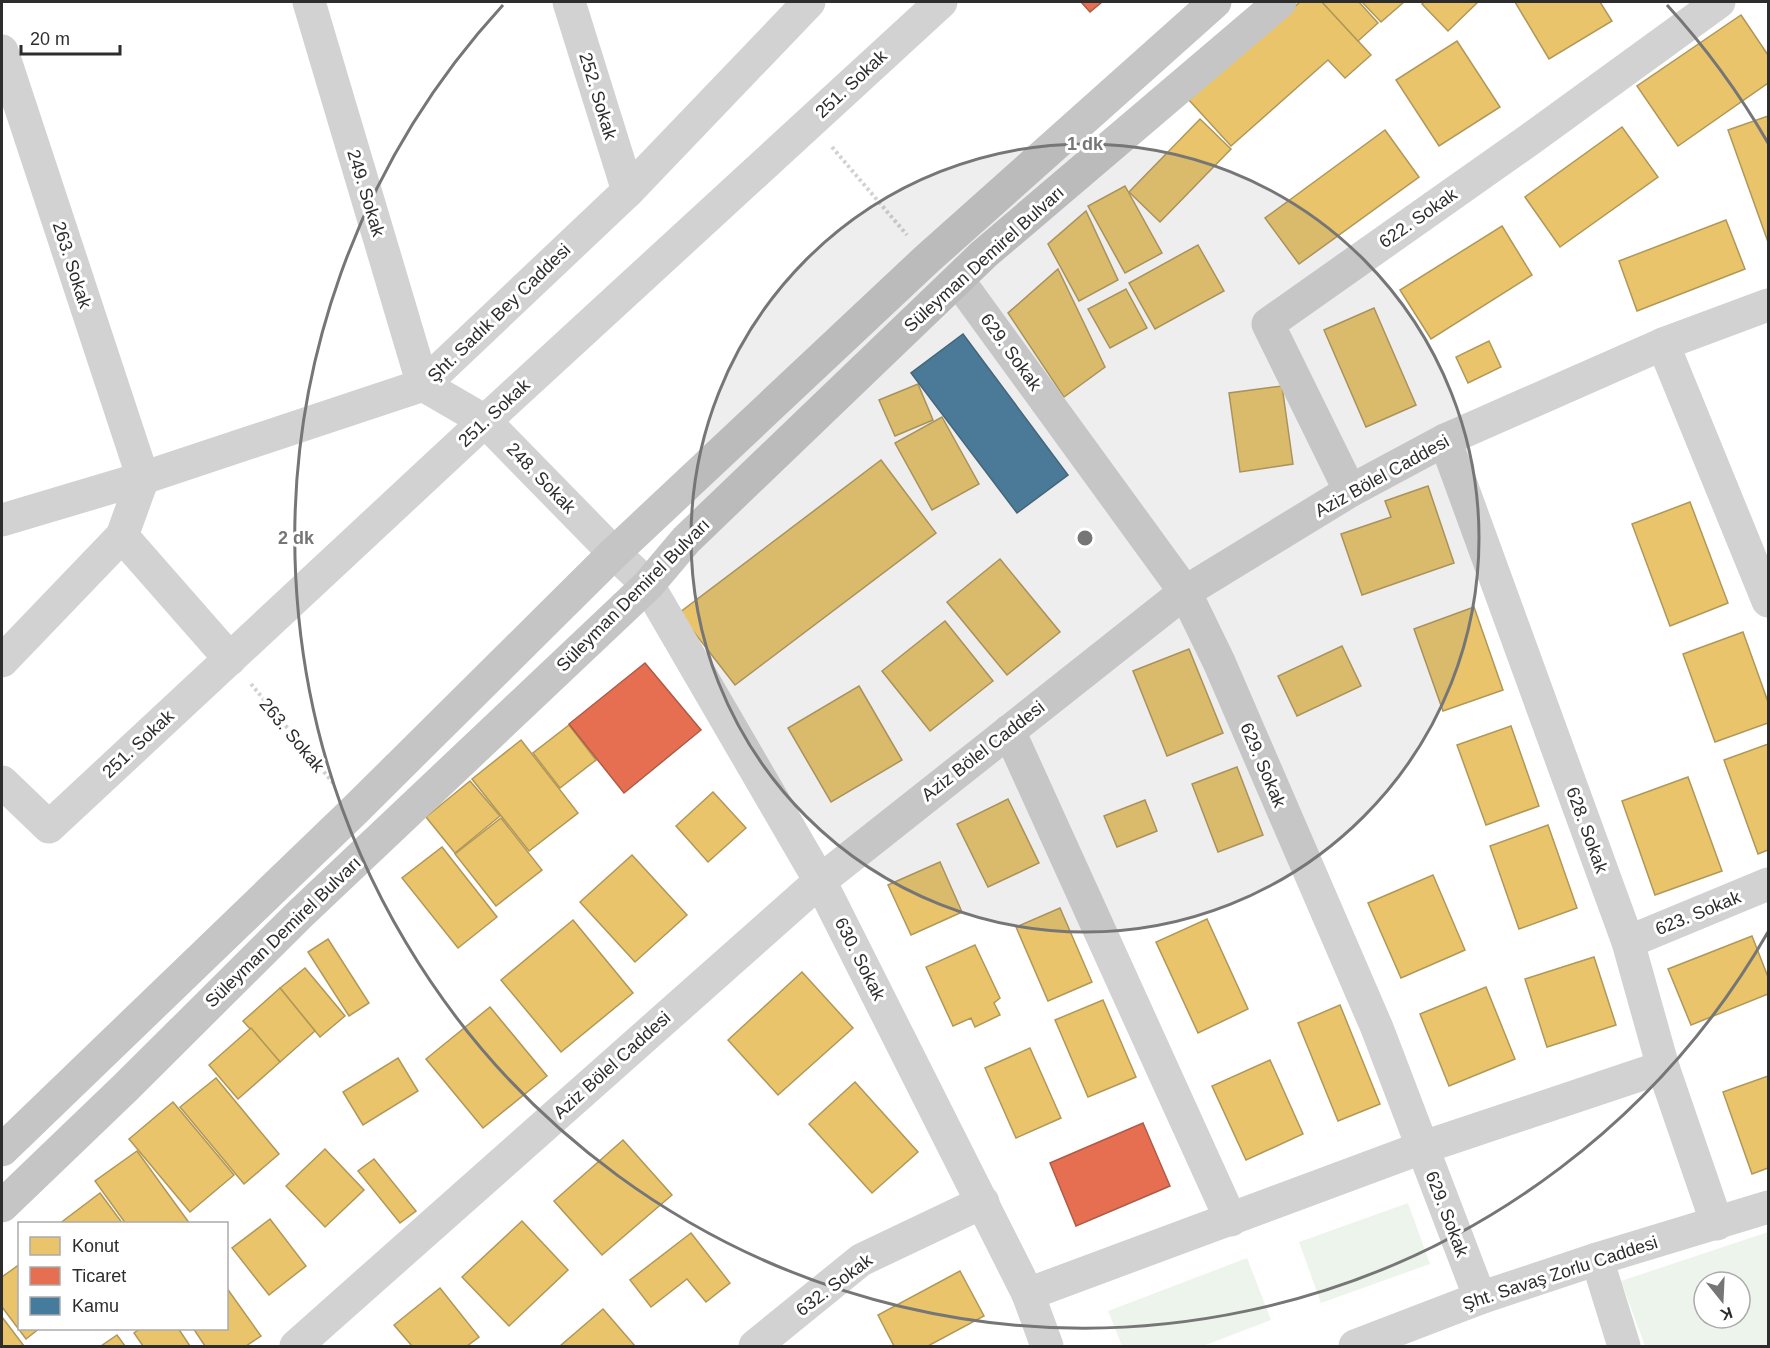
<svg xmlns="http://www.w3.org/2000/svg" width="1770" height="1348" viewBox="0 0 1770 1348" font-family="Helvetica,sans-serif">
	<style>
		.green { fill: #edf4eb; fill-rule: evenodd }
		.homes { fill: #e9c46a; stroke: #b19758; stroke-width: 1.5 }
		.shops { fill: #e76f51; stroke: #af5b46; stroke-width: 1.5 }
		.public { fill: #457b9d; stroke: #3e647b; stroke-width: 1.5 }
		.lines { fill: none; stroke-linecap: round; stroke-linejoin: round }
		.path { stroke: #d2d2d2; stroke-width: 4; stroke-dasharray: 3 3; stroke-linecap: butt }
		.minor { stroke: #d2d2d2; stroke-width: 33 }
		.major { stroke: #c5c5c5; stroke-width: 33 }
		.ring { fill: none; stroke: #767676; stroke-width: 3 }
		.labels { text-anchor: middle; stroke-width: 6; stroke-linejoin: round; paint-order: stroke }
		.street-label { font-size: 18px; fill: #2d2d2d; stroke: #fff }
		.centre { fill: #767676; stroke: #fff; stroke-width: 3 }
		.ring-label { font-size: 18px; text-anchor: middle; font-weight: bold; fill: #767676; stroke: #fff; stroke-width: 6; stroke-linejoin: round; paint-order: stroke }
	</style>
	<rect width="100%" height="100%" fill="#fff"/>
	<g class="green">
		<polygon points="1408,1203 1430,1264 1321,1303 1299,1242"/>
		<path d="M1768 1232V1346H1645L1621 1281ZM1704 1282H1740V1318H1704Z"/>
		<polygon points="1247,1258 1271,1320 1203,1346 1122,1346 1108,1311"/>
	</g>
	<g class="homes">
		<polygon points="1300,2 1322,2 1371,55 1345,78 1328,60 1231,146 1189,100"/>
		<polygon points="1322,2 1359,2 1378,23 1358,41"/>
		<polygon points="1362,2 1404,2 1381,22"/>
		<polygon points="1424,2 1478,2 1448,31 1422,4"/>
		<polygon points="1515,2 1600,2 1612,21 1549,59"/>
		<polygon points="1741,15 1768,55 1768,83 1678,146 1637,86"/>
		<polygon points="1457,41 1500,107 1439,146 1396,80"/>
		<polygon points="1768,116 1768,242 1728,130"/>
		<polygon points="1200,119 1231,149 1160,222 1129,192"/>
		<polygon points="1622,127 1658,177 1560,247 1525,197"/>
		<polygon points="1385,130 1419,177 1299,264 1265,218"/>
		<polygon points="1125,186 1162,253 1125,273 1088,206"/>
		<polygon points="1086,211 1118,280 1079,301 1048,244"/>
		<polygon points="1726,220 1745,269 1637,311 1619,261"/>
		<polygon points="1502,226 1532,275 1431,339 1400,290"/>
		<polygon points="1198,245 1224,291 1155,329 1129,283"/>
		<polygon points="1058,269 1105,367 1064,397 1008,313"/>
		<polygon points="1126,289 1147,328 1110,348 1088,309"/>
		<polygon points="1374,308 1416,405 1366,427 1324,330"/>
		<polygon points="1489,341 1501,367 1468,383 1456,357"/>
		<polygon points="918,384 933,420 895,436 879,400"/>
		<polygon points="1282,386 1293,464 1240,472 1229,393"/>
		<polygon points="942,417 979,484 932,510 895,443"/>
		<polygon points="881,460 936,533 735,685 679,613"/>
		<polygon points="1428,486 1454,563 1362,595 1341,534 1391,517 1385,501"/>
		<polygon points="1690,502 1728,603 1670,626 1632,524"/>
		<polygon points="1000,559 1060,632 1007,675 947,602"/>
		<polygon points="1474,607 1503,690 1443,711 1414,629"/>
		<polygon points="945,621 993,681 930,731 882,671"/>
		<polygon points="1743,632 1768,702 1768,723 1715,742 1683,654"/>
		<polygon points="1342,646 1361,686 1297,716 1278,676"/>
		<polygon points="1189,649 1223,733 1167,756 1133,671"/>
		<polygon points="859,686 902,760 831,802 788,728"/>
		<polygon points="569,725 596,760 560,788 533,753"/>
		<polygon points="1511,726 1539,806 1486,825 1457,745"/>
		<polygon points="521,740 578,813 529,851 472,779"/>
		<polygon points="1768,744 1768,850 1758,854 1724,760"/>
		<polygon points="1237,767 1263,835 1218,852 1192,784"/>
		<polygon points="1688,777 1722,871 1655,895 1622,801"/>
		<polygon points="470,781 500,816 455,853 426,817"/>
		<polygon points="713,792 746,828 708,862 676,826"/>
		<polygon points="1008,799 1039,863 988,887 957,824"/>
		<polygon points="1145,800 1157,831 1117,847 1104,816"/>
		<polygon points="501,818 542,870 496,906 455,854"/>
		<polygon points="1548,825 1577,908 1519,929 1490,846"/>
		<polygon points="442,847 497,917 458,948 402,878"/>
		<polygon points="632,855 687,915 635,962 580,902"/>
		<polygon points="940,862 962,912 911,935 888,885"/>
		<polygon points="1433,875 1465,950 1401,978 1368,903"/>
		<polygon points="1060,908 1092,982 1048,1001 1016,927"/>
		<polygon points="1207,919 1248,1009 1198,1033 1156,942"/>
		<polygon points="573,920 633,993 561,1052 501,980"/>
		<polygon points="1752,936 1768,977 1768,994 1691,1025 1668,969"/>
		<polygon points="328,939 369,1003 349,1016 308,952"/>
		<polygon points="975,945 1000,998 994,1003 1000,1015 975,1027 971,1018 953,1026 926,967"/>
		<polygon points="1594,957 1616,1025 1547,1047 1525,979"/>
		<polygon points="305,968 345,1016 320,1037 280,988"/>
		<polygon points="802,972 853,1028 778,1095 728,1040"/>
		<polygon points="1486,987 1515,1059 1449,1086 1420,1014"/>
		<polygon points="280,988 315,1031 280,1062 243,1021"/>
		<polygon points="1103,1000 1136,1077 1088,1097 1055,1020"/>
		<polygon points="1340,1005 1380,1104 1338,1121 1298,1023"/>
		<polygon points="490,1007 547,1076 483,1128 426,1059"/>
		<polygon points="251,1028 280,1062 238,1099 209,1065"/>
		<polygon points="1030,1048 1061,1118 1016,1138 985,1068"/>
		<polygon points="398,1058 418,1091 363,1125 343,1092"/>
		<polygon points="1270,1060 1303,1134 1246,1160 1212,1086"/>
		<polygon points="1768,1076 1768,1168 1752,1174 1723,1092"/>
		<polygon points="216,1078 279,1154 244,1184 180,1107"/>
		<polygon points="855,1082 918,1152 872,1193 809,1124"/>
		<polygon points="173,1102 234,1175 190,1212 129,1139"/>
		<polygon points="623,1140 672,1195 602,1255 554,1201"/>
		<polygon points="325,1149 364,1190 325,1227 286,1186"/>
		<polygon points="137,1151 190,1224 126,1224 95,1181"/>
		<polygon points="374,1159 416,1211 400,1223 358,1171"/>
		<polygon points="100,1193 123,1224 59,1224"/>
		<polygon points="270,1219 306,1266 269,1295 232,1248"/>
		<polygon points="522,1221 568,1270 509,1326 462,1277"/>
		<polygon points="691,1233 730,1283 706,1302 687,1279 651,1307 630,1280"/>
		<polygon points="20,1264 20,1328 40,1328 26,1339 2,1307 2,1277"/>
		<polygon points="960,1271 984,1316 928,1346 894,1346 878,1315"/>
		<polygon points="226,1287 261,1336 246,1346 205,1346 193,1328 226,1328"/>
		<polygon points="440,1288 479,1337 467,1346 412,1346 394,1325"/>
		<polygon points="603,1309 635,1346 560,1346"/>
		<polygon points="2,1317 24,1346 2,1346"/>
		<polygon points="141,1328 178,1328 190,1346 143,1346 134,1333"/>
		<polygon points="117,1335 125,1346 101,1346"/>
	</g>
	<g class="shops">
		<polygon points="1081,2 1102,2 1090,12"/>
		<polygon points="645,663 701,730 624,793 569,724"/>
		<polygon points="1143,1123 1170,1186 1076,1226 1050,1163"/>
	</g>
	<polygon class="public" points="963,334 1068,475 1017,513 911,373"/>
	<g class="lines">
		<g class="path">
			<polyline points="832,147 907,235"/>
			<polyline points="251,684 334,784"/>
		</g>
		<g class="minor">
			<polyline points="309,2 423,385"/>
			<polyline points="569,2 628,191"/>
			<polyline points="2,51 143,478 122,536 2,661"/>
			<polyline points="958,280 1185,592 1219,662 1377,1028 1480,1298"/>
			<polyline points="1663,344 1768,601"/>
			<polyline points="423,385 485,421 614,553 648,585 820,881 1028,1294 1047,1346"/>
			<polyline points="1445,440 1628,942 1663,1067 1717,1224"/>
			<polyline points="1350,491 1268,324 1529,140 1719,2"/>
			<polyline points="2,520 143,478 423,385 628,191 809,2"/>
			<polyline points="122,536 230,659"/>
			<polyline points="1009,731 1231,1220"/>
			<polyline points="2,782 49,827 485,421 941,2"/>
			<polyline points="1628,942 1768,884"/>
			<polyline points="1597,1259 1624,1346"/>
			<polyline points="1028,1294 1421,1148 1663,1067"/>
			<polyline points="296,1346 820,881 1185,592 1350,491 1445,440 1663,344 1768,305"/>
			<polyline points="755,1346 861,1260 983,1202"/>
			<polyline points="1355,1346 1480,1298 1597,1259 1768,1207"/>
		</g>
		<g class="major">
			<polyline points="2,1150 355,810 614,553 927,259 1215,2"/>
			<polyline points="2,1206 125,1088 299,915 648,585 686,540 984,254 1280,2"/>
		</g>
	</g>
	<circle cx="1085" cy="538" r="394" fill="#767676" fill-opacity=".12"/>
	<g class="ring">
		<circle cx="1085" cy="538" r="394"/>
		<path d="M1768 932A789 789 0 1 1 503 5M1667 5A789 789 0 0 1 1768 143"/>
	</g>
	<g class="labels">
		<g class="street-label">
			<text transform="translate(851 84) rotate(-43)" y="6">251. Sokak</text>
			<text transform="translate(598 96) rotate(73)" y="6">252. Sokak</text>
			<text transform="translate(366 193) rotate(73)" y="6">249. Sokak</text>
			<text transform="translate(1418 218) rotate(-35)" y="6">622. Sokak</text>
			<text transform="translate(984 259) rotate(-42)" y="6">Süleyman Demirel Bulvarı</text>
			<text transform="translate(72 265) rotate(72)" y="6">263. Sokak</text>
			<text transform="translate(499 313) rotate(-44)" y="6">Şht. Sadık Bey Caddesi</text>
			<text transform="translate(1011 352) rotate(54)" y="6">629. Sokak</text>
			<text transform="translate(494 413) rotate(-43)" y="6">251. Sokak</text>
			<text transform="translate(1382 476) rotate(-29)" y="6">Aziz Bölel Caddesi</text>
			<text transform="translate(541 478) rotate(46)" y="6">248. Sokak</text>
			<text transform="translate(633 595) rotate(-45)" y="6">Süleyman Demirel Bulvarı</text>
			<text transform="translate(292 735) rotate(50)" y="6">263. Sokak</text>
			<text transform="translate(138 744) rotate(-43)" y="6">251. Sokak</text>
			<text transform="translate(983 751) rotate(-38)" y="6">Aziz Bölel Caddesi</text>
			<text transform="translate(1263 765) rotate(67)" y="6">629. Sokak</text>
			<text transform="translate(1587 830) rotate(70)" y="6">628. Sokak</text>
			<text transform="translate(1698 913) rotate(-22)" y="6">623. Sokak</text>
			<text transform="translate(283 932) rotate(-44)" y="6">Süleyman Demirel Bulvarı</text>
			<text transform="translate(860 959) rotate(63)" y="6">630. Sokak</text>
			<text transform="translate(612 1065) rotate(-42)" y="6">Aziz Bölel Caddesi</text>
			<text transform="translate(1447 1214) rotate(69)" y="6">629. Sokak</text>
			<text transform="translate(1560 1273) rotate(-18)" y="6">Şht. Savaş Zorlu Caddesi</text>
			<text transform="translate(834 1285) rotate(-37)" y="6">632. Sokak</text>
		</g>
	</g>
	<circle cx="1085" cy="538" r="9" class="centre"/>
	<g class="ring-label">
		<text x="1085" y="150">1 dk</text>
		<text x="296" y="544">2 dk</text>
	</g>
	<rect width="1770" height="1348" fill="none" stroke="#2d2d2d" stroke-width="6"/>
	<rect x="18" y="1222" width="210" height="108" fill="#ffffff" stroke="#ababab" stroke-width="1.5"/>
	<rect x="30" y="1237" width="30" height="18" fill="#e9c46a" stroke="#ababab" stroke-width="1.5"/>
	<text x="72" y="1252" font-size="18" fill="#2d2d2d">Konut</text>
	<rect x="30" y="1267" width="30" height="18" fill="#e76f51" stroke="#ababab" stroke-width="1.5"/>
	<text x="72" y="1282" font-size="18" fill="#2d2d2d">Ticaret</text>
	<rect x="30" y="1297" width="30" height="18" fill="#457b9d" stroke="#ababab" stroke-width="1.5"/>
	<text x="72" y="1312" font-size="18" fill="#2d2d2d">Kamu</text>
	<g transform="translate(1722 1300) rotate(162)"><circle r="28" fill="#ffffff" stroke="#ababab" stroke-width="1.5"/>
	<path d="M0-4.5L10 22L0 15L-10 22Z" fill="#767676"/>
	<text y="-9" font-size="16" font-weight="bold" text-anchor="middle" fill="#2d2d2d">K</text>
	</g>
	<path d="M21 45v9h99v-9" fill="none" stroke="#2d2d2d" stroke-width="3"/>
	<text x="30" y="45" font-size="18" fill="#2d2d2d" stroke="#ffffff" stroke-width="4.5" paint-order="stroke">20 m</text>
</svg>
